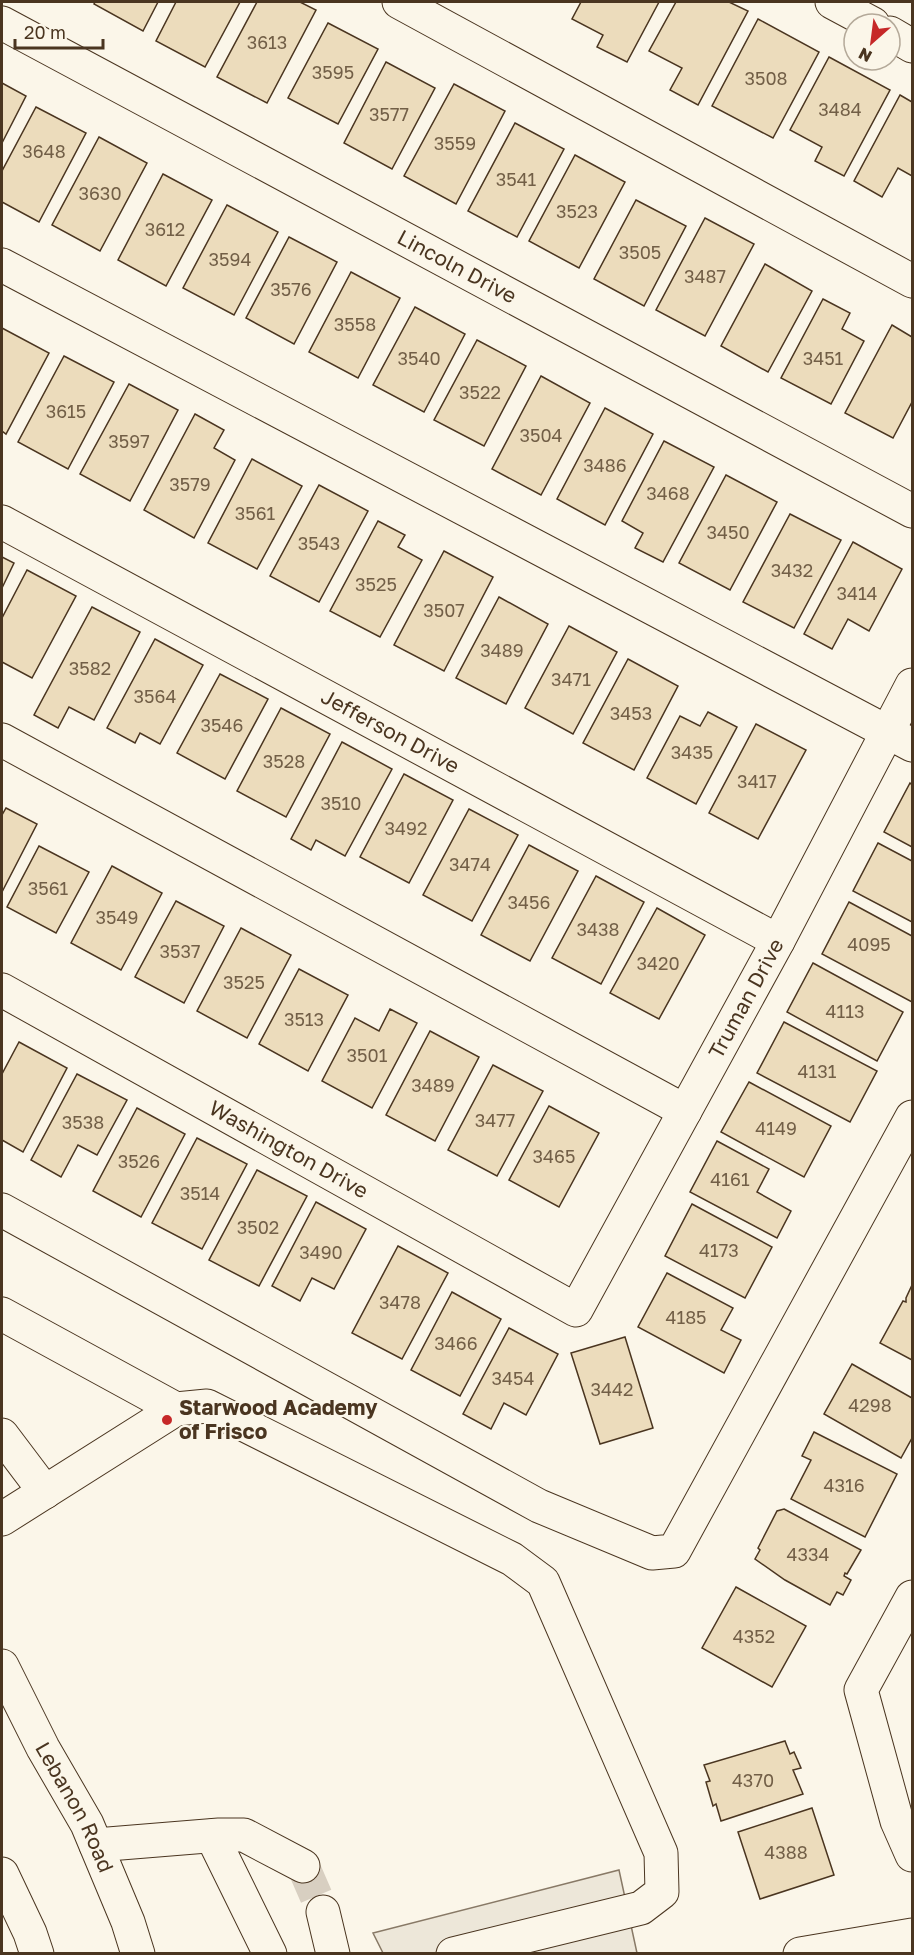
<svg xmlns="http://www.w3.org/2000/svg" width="914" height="1955" viewBox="0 0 914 1955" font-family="'Golos Text',sans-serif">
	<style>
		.parking { fill: #ede7d9; stroke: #887966; stroke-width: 1.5 }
		.building { fill: #ecdcbc; stroke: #4a3520; stroke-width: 1.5 }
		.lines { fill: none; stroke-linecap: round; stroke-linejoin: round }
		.minor-tunnel { stroke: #d8cfc1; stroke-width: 33; stroke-dasharray: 33 16; stroke-linecap: butt }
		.minor-casing { stroke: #4a3520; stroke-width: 35 }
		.major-casing { stroke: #4a3520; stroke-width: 35 }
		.minor { stroke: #fbf6e9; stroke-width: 33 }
		.major { stroke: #fbf6e9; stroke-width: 33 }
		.poi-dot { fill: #c62828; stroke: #fbf6e9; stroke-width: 2 }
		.labels { text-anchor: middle; stroke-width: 4.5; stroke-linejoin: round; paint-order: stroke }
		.number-label { font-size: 18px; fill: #725f47 }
		.street-label { font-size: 21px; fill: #4a3520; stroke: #fbf6e9 }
		.poi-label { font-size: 21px; font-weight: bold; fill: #4a3520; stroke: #fbf6e9; text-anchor: start }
	</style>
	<rect width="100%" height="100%" fill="#fbf6e9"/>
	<polygon class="parking" points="619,1870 637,1953 383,1953 373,1933"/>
	<g class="building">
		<polygon points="95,2 158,2 143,31 94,4"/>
		<polygon points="176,2 240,2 205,67 156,41"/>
		<polygon points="257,2 300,2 316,10 267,103 217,77"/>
		<polygon points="581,2 659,2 627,62 597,47 603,35 572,19"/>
		<polygon points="676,2 729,2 748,11 698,105 670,90 682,68 649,51"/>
		<polygon points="758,19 819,52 773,138 712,106"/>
		<polygon points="328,23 378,49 338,124 288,98"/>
		<polygon points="829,57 890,90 844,176 815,161 822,147 790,130"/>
		<polygon points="386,62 435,88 392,169 344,143"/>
		<polygon points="2,83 26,96 2,143"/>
		<polygon points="454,84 505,111 456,204 404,176"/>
		<polygon points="900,95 912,102 912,176 898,168 882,197 854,181"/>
		<polygon points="36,107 86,133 39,222 2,202 2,171"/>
		<polygon points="515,123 564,149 517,237 468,211"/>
		<polygon points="99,137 147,163 100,251 52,225"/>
		<polygon points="575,155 625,182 579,268 529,241"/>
		<polygon points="163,174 212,200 166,286 118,260"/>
		<polygon points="636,200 686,226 644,306 594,279"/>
		<polygon points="227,205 278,232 234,315 183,288"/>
		<polygon points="705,218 754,244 705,336 656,310"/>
		<polygon points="289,237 337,262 294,344 246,318"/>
		<polygon points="765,264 812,291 768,372 721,346"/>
		<polygon points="351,272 400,298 358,378 309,352"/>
		<polygon points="823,299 850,313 842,329 864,341 831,404 781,378"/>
		<polygon points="415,307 465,334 424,412 373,385"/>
		<polygon points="892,325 912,337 912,402 893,438 845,413"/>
		<polygon points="2,328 49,353 6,434 2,431"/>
		<polygon points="477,340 526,366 484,446 434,420"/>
		<polygon points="64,356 114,382 68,469 18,442"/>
		<polygon points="541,376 590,403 541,495 492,469"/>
		<polygon points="129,384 178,410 130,501 80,474"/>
		<polygon points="605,408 653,434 605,525 557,499"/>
		<polygon points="195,414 224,430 214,448 235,460 194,538 144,510"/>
		<polygon points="664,441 714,467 663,562 635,548 643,533 622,521"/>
		<polygon points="252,459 302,486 257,569 208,543"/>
		<polygon points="726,475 777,502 730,590 679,563"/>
		<polygon points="319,485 368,511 319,602 270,576"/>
		<polygon points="790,514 841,540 794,628 743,602"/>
		<polygon points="378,521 405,535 398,547 422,560 380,637 330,611"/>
		<polygon points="853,542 902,569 869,631 848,619 832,649 804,634"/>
		<polygon points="444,551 493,577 444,671 394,645"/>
		<polygon points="2,557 14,563 2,588"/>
		<polygon points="27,570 76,596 32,678 2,662 2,618"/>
		<polygon points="499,597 548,624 506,704 456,678"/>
		<polygon points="92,607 140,632 94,720 69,707 58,728 34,715"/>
		<polygon points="569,626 617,652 573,734 525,708"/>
		<polygon points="155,639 203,665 160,744 140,733 135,743 107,728"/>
		<polygon points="628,659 678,686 634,770 583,743"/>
		<polygon points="220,674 268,699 225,779 177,753"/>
		<polygon points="281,708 330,734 286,817 237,791"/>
		<polygon points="708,712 737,727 696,804 647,778 680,716 700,726"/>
		<polygon points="756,724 806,750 758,839 709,813"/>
		<polygon points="342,742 392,769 345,856 316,840 311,850 291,839"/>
		<polygon points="404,774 453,800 409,883 360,857"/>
		<polygon points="910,783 912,785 912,847 884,832"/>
		<polygon points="6,808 37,824 2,892 2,815"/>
		<polygon points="469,809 518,835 472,921 423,895"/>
		<polygon points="878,843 912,861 912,922 853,891"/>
		<polygon points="529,845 578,871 530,961 481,935"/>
		<polygon points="39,846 89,872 56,933 7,907"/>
		<polygon points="112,866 162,893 121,970 71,943"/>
		<polygon points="596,876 644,902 601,984 552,958"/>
		<polygon points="176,901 224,926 184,1003 135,977"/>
		<polygon points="849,902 912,936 912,1002 822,954"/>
		<polygon points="657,908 705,935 659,1019 610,993"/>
		<polygon points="241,928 291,955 247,1038 197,1011"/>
		<polygon points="813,963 903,1012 877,1061 787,1012"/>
		<polygon points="299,969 348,995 308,1071 259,1044"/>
		<polygon points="390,1009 417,1023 372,1108 322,1081 355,1018 379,1031"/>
		<polygon points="784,1022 877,1071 850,1122 757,1073"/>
		<polygon points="430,1031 479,1057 435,1141 386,1115"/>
		<polygon points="19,1042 67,1068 23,1152 2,1140 2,1074"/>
		<polygon points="493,1065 543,1091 497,1176 448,1150"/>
		<polygon points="77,1074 127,1100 97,1155 78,1145 61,1177 31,1160"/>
		<polygon points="749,1082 831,1126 804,1177 721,1132"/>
		<polygon points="549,1106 599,1133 559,1207 509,1180"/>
		<polygon points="137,1108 185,1134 141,1217 93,1191"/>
		<polygon points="197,1138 247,1164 202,1249 152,1223"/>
		<polygon points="717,1141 769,1169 757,1192 791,1211 777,1238 690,1192"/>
		<polygon points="257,1170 307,1196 259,1286 209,1260"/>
		<polygon points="316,1202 366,1229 334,1289 312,1278 300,1301 272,1286"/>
		<polygon points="692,1204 772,1247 745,1298 665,1256"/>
		<polygon points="398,1246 448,1273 402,1359 352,1333"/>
		<polygon points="667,1273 733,1308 721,1330 741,1340 724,1373 638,1327"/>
		<polygon points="912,1285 912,1360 880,1343 903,1301 906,1302 906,1298"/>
		<polygon points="452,1292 501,1319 460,1396 411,1370"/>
		<polygon points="509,1328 558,1354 526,1415 504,1403 491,1429 463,1414"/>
		<polygon points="625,1337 653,1428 600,1444 571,1353"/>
		<polygon points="852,1364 912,1398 912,1438 901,1458 824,1414"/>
		<polygon points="814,1432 897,1474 865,1537 791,1499 811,1460 802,1456"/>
		<polygon points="784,1509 861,1550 847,1574 845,1573 844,1576 851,1580 843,1595 837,1592 830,1605 785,1580 755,1559 760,1550 758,1548 777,1511"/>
		<polygon points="736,1587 806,1626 772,1687 702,1648"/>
		<polygon points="785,1741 790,1754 794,1752 801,1768 793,1770 803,1794 721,1821 716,1804 713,1806 706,1782 710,1781 704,1765"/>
		<polygon points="812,1808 834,1875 760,1899 738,1832"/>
	</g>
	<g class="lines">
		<polyline class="minor-tunnel" points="303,1866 323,1912"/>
		<g class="minor-casing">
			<g id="minor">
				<polyline points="399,2 912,281"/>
				<polyline points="832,2 873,24"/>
				<path id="s1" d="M2 23 912 511"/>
				<polyline points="890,33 912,46"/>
				<polyline points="2,265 912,745"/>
				<path id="s2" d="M2 522 778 941"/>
				<polyline points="2,740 685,1111"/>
				<path id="s3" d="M2 990 576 1310 778 941 912 685"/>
				<polyline points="2,1210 539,1506 652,1553 674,1551 912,1117"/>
				<polyline points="2,1314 176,1409"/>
				<polyline points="2,1435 45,1492"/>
				<polyline points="2,1519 176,1409 207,1406 512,1559 543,1582 661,1853 662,1892 641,1908 453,1954"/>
				<polyline points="912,1597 861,1690 897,1821 912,1855"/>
				<polyline points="212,1836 270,1954"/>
				<polyline points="96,1845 219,1835 244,1835 303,1866"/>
				<polyline points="323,1912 333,1954"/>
				<polyline points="800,1954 912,1935"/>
			</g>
		</g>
		<g class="major-casing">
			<g id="major">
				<path id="s4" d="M2 1666 43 1748 87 1824 128 1922 138 1954"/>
				<polyline points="2,1874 30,1933 37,1954"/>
			</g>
		</g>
		<use href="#minor" class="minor"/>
		<use href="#major" class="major"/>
	</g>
	<circle class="poi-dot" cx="167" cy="1420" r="6"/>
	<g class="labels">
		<g class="number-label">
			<text x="267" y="49">3613</text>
			<text x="333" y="79">3595</text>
			<text x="766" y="85">3508</text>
			<text x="840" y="116">3484</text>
			<text x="389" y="121">3577</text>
			<text x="455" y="150">3559</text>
			<text x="44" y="158">3648</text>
			<text x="516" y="186">3541</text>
			<text x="100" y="200">3630</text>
			<text x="577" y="218">3523</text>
			<text x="165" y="236">3612</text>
			<text x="640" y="259">3505</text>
			<text x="230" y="266">3594</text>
			<text x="705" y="283">3487</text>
			<text x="291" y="296">3576</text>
			<text x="355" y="331">3558</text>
			<text x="419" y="365">3540</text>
			<text x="823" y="365">3451</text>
			<text x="480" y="399">3522</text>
			<text x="66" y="418">3615</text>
			<text x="541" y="442">3504</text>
			<text x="129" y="448">3597</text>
			<text x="605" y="472">3486</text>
			<text x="190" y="491">3579</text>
			<text x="668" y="500">3468</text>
			<text x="255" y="520">3561</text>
			<text x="728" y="539">3450</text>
			<text x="319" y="550">3543</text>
			<text x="792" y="577">3432</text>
			<text x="376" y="591">3525</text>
			<text x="857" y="600">3414</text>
			<text x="444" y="617">3507</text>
			<text x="502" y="657">3489</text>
			<text x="90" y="675">3582</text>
			<text x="571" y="686">3471</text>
			<text x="155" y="703">3564</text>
			<text x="631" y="720">3453</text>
			<text x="222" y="732">3546</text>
			<text x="692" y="759">3435</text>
			<text x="284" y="768">3528</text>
			<text x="757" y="788">3417</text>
			<text x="341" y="810">3510</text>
			<text x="406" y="835">3492</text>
			<text x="470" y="871">3474</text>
			<text x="48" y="895">3561</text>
			<text x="529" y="909">3456</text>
			<text x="117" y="924">3549</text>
			<text x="598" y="936">3438</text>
			<text x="869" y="951">4095</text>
			<text x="180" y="958">3537</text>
			<text x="658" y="970">3420</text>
			<text x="244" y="989">3525</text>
			<text x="845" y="1018">4113</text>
			<text x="304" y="1026">3513</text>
			<text x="367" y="1062">3501</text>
			<text x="817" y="1078">4131</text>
			<text x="433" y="1092">3489</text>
			<text x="495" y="1127">3477</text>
			<text x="83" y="1129">3538</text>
			<text x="776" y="1135">4149</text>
			<text x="554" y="1163">3465</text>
			<text x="139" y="1168">3526</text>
			<text x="730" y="1186">4161</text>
			<text x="200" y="1200">3514</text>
			<text x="258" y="1234">3502</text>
			<text x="719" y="1257">4173</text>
			<text x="321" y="1259">3490</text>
			<text x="400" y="1309">3478</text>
			<text x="686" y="1324">4185</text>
			<text x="456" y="1350">3466</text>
			<text x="513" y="1385">3454</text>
			<text x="612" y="1396">3442</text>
			<text x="870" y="1412">4298</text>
			<text x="844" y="1492">4316</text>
			<text x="808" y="1561">4334</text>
			<text x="754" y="1643">4352</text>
			<text x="753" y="1787">4370</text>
			<text x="786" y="1859">4388</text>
		</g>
		<g class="street-label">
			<text dy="7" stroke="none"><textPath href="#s1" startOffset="516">Lincoln Drive</textPath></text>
			<text dy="7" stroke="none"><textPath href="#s2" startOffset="441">Jefferson Drive</textPath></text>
			<text dy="7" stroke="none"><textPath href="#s3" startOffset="1012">Truman Drive</textPath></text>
			<text dy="7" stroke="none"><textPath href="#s3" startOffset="328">Washington Drive</textPath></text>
			<text dy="7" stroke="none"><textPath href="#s4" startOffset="159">Lebanon Road</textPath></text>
		</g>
		<g class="poi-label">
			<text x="179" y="1415">Starwood Academy<tspan x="179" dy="24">of Frisco</tspan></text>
		</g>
	</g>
	<rect width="914" height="1955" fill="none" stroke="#4a3520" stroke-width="6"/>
	<g transform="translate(872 42) rotate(208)"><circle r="28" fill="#fbf6e9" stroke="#b4a999" stroke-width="1.5"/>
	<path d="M0-4.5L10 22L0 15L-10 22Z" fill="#c62828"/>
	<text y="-9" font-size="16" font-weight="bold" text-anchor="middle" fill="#4a3520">N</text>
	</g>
	<path d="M15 39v9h88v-9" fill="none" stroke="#4a3520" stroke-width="3"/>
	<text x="24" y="39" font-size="18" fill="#4a3520" stroke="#fbf6e9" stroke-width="4.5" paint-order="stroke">20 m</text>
</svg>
